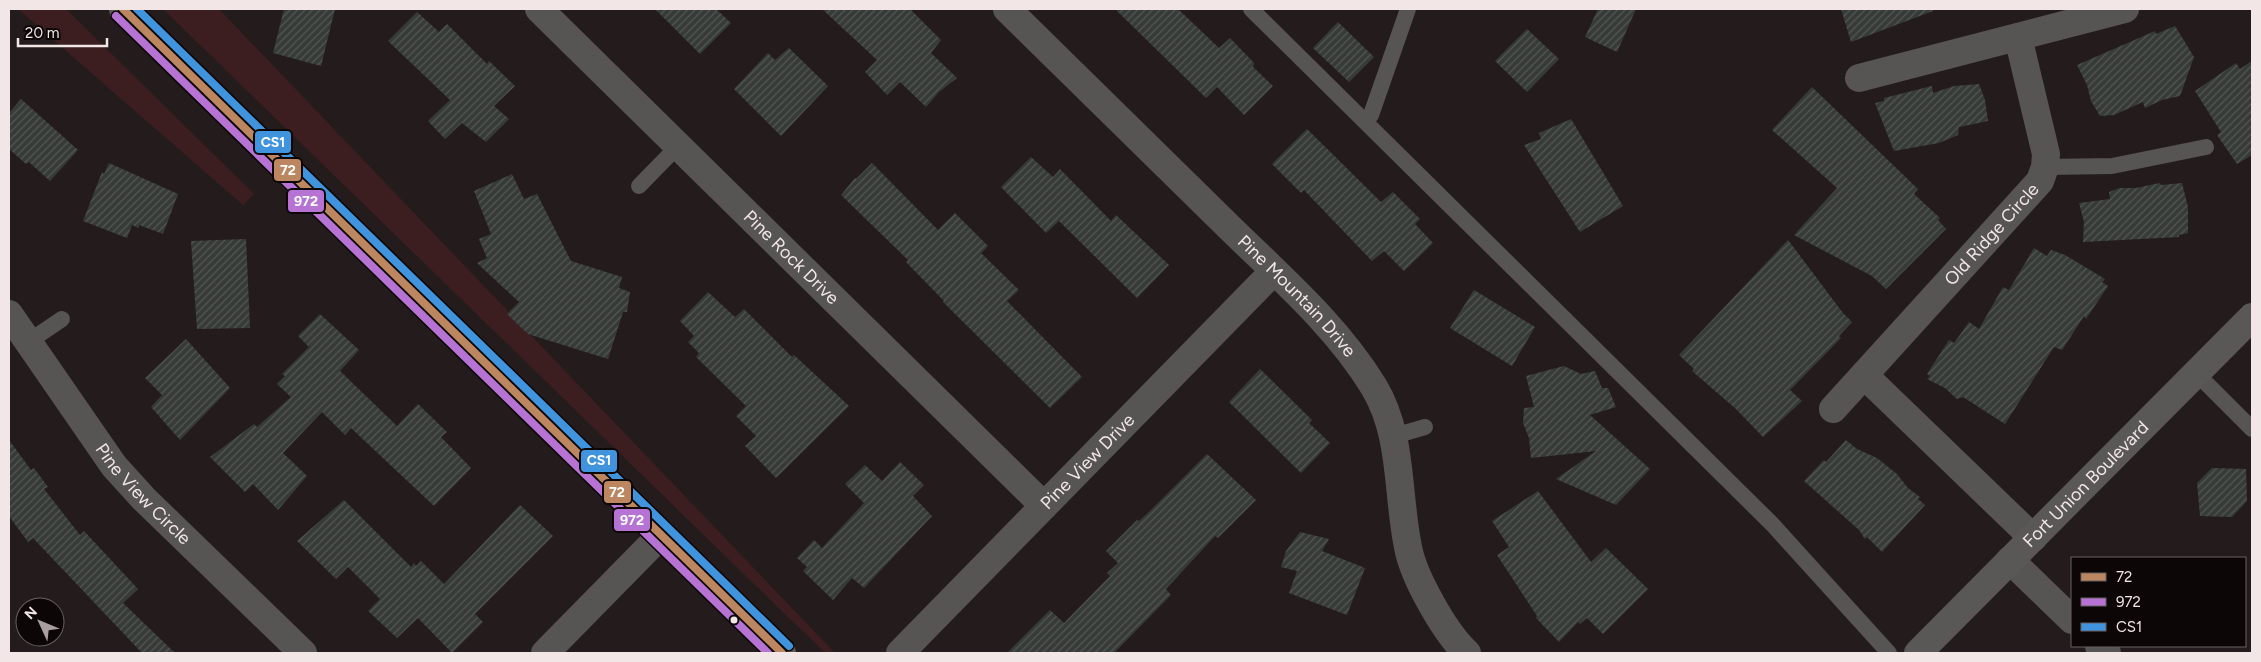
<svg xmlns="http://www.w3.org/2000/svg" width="2261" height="662" viewBox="0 0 2261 662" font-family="Figtree,sans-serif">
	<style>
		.grass { fill: #3c1d20 }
		.building { fill: url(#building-hatch) }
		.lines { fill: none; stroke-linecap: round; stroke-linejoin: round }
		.service { stroke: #575454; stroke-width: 16 }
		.minor { stroke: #575454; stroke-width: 28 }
		.secondary { stroke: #5a5757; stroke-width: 28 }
		.bus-1-casing { stroke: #0c0606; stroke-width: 11 }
		.bus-2-casing { stroke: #0c0606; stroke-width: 11 }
		.bus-3-casing { stroke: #0c0606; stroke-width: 11 }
		.bus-1 { stroke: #bb8660; stroke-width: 8 }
		.bus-2 { stroke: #b673d3; stroke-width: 8 }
		.bus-3 { stroke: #4094de; stroke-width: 8 }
		.bus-dot { fill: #f2e6e6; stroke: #0c0606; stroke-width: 2 }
		.labels { text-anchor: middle; stroke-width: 4; stroke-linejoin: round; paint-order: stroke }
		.street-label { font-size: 18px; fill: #f2e6e6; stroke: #0c0606 }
		.line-badge { stroke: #0c0606; stroke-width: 2 }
		.badge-label { font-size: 14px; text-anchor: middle; font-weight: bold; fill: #fff }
	</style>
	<defs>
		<pattern id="building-hatch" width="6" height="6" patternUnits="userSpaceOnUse" patternTransform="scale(1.25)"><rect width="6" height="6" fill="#363b38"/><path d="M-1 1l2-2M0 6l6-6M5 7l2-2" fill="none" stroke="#545755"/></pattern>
	</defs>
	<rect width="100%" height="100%" fill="#241c1c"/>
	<g class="grass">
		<polygon points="18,9 66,9 254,194 243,205"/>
		<polygon points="163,9 219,9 835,653 825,653"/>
	</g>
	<g class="building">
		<polygon points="284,9 335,9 321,66 273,53"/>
		<polygon points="655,9 716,9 731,23 700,54"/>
		<polygon points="822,9 910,9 941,40 931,53 957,78 939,92 926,107 900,82 887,95 865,72 877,60"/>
		<polygon points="1115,9 1178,9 1219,48 1230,38 1254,63 1253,67 1273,86 1244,115 1217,87 1206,98"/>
		<polygon points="1598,9 1636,9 1617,52 1585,37"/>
		<polygon points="1841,9 1932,9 1933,11 1851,42"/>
		<polygon points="417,12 439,32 447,24 487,64 489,61 515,86 494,106 509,119 486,142 462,123 445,139 428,121 450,100 388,41"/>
		<polygon points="1338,22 1374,57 1349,82 1313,48"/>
		<polygon points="2175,26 2194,57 2180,96 2162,100 2145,108 2143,102 2114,115 2100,116 2091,101 2087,85 2077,65 2155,31 2156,34"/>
		<polygon points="1527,29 1559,59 1527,92 1495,61"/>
		<polygon points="789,48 828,86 781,136 734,89 768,53 775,60"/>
		<polygon points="2252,61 2252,155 2237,164 2217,135 2221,132 2195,91 2236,63 2240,69"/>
		<polygon points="1979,84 1985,100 1988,121 1959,127 1958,135 1939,143 1894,151 1875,103 1884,101 1884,98 1932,86 1933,93 1954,86"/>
		<polygon points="1812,87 1918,189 1914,194 1940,218 1938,220 1946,229 1886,289 1872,276 1794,235 1837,188 1772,130"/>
		<polygon points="21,99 78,150 50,181 29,162 26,164 9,149 9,113"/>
		<polygon points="1571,119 1623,206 1580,232 1524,145 1541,139 1539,133"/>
		<polygon points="1307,129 1381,202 1393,192 1420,219 1415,224 1433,243 1404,271 1384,251 1372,261 1304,190 1301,193 1272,164"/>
		<polygon points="1031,157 1053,177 1060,169 1111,221 1116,215 1169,265 1137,298 1059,221 1046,233 1001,187"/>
		<polygon points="109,163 178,194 163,234 139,225 139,228 132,225 127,238 83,221 102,172 104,174"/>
		<polygon points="872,163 938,230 955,213 988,246 981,253 1019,290 1007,301 1082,377 1050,408 943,302 944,301 906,262 908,260 841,195 855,178 856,179"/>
		<polygon points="512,174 524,199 537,194 571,261 622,277 619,288 630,292 627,312 623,312 608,359 528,334 507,314 519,302 477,263 487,258 479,239 491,234 474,191"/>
		<polygon points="2160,183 2161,185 2182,183 2188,207 2188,233 2179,235 2179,237 2083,242 2084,222 2079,203 2110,199 2109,192 2120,188 2136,188"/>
		<polygon points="246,239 250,328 197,329 191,241"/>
		<polygon points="1788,240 1843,313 1852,322 1839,336 1841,338 1790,390 1802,401 1763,437 1736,409 1692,371 1694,369 1679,355"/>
		<polygon points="2034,248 2047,256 2051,250 2065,255 2105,279 2102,282 2108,286 2086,319 2084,316 2062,350 2054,347 2005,424 1963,397 1957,399 1945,388 1927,379 1930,376 1927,374 1949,340 1954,343 1969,322 1979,329 2003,287 2009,290"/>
		<polygon points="1474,290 1535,327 1512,366 1450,328"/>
		<polygon points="708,292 735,317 744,309 792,357 794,355 849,406 776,478 745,446 756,436 736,416 746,406 696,357 699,353 688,342 694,336 680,321"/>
		<polygon points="320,314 359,350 340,371 397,426 418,404 447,432 441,437 471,468 434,506 351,428 345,435 322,412 283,453 307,476 278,510 253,484 245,492 210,457 254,424 257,427 291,397 277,384 285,376 282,374 309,347 298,336"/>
		<polygon points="186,339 230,388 180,440 151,407 162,395 145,378"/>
		<polygon points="1564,366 1581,374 1595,371 1602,388 1608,388 1616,407 1590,415 1650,469 1616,505 1556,479 1596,451 1531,458 1529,438 1523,423 1524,408 1534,407 1526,376"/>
		<polygon points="1260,369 1312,420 1309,423 1330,443 1301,473 1229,402"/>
		<polygon points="9,440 31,470 34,468 48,487 44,489 80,535 84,531 138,589 123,603 175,653 142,653 33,538 28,542 9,516"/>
		<polygon points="1846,440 1857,449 1877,458 1897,474 1908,488 1920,497 1918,499 1925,505 1882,552 1867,537 1865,539 1859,530 1804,481 1824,460 1826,462"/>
		<polygon points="1207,454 1256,500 1218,538 1215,536 1166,589 1171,595 1114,653 1007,653 1050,610 1064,623 1110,576 1107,573 1118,563 1106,551 1137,520 1139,521 1151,510"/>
		<polygon points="900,462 924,485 913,496 932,516 864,588 852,578 833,600 803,571 807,567 797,558 814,540 822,548 864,503 845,484 865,465 882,481"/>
		<polygon points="2212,468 2246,469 2247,501 2232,517 2200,516 2197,483"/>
		<polygon points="1538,491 1591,562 1606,548 1648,589 1603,634 1587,618 1580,624 1578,622 1559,642 1536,618 1537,616 1497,555 1509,547 1492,521"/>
		<polygon points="344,500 411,567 414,563 416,566 421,561 444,584 520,505 553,536 475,614 483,622 452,653 418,618 397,638 368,611 380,599 348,567 336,579 297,541"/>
		<polygon points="1300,532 1329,539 1322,551 1365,568 1347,615 1289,593 1297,571 1281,567 1286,551"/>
	</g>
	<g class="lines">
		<g class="service">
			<polyline points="1251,9 1772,524 1889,653"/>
			<polyline points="1365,121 1371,115 1408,9"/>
			<polyline points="2045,167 2112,166 2206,147"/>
			<polyline points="639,186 678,146"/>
			<polyline points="28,342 62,319"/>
			<polyline points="2196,373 2252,429"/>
			<polyline points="1394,436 1425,427"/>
		</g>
		<g class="minor">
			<path id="s1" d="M539 9 1044 506"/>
			<path id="s2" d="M1007 9C1081 81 1155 154 1229 227 1280 277 1337 326 1374 387 1403 435 1397 494 1408 547 1413 576 1445 633 1467 653"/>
			<polyline points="1859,78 2125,9"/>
			<path id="s3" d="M9 314 114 466 144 499 303 653"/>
			<polyline points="1864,375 2033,538"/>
			<path id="s4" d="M1833 409 2040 181 2045 167 2046 154 2018 37"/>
			<polyline points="2010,560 2072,620"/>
			<polyline points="2099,646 2107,653"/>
			<polyline points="545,653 662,534"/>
			<path id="s5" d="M900 653 1274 271"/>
		</g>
		<g class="secondary">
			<polyline points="123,9 782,653"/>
			<path id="s6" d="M1918 653 2252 317"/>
		</g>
		<g class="bus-1-casing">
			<polyline id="bus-1" points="123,9 782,653"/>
		</g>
		<g class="bus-2-casing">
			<polyline id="bus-2" points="116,16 768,653"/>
		</g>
		<g class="bus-3-casing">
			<polyline id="bus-3" points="137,9 789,646"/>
		</g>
		<use href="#bus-1" class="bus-1"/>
		<use href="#bus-2" class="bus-2"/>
		<use href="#bus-3" class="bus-3"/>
	</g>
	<circle class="bus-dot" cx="734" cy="620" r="4.5"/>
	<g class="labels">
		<g class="street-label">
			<text dy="6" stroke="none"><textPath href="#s4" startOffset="236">Old Ridge Circle</textPath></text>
			<text dy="6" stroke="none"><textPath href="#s1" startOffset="354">Pine Rock Drive</textPath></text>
			<text dy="6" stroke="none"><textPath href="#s2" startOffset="408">Pine Mountain Drive</textPath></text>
			<text dy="6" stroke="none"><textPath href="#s5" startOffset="268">Pine View Drive</textPath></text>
			<text dy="6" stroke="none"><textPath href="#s6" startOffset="238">Fort Union Boulevard</textPath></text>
			<text dy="6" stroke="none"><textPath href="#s3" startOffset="225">Pine View Circle</textPath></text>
		</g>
	</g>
	<g class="line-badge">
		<rect x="254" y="130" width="38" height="24" rx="5" fill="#4094de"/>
		<rect x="273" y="158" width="29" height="24" rx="5" fill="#bb8660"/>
		<rect x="287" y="189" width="38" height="24" rx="5" fill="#b673d3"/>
		<rect x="580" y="449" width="38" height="24" rx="5" fill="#4094de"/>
		<rect x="603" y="480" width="29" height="24" rx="5" fill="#bb8660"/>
		<rect x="613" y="508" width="38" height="24" rx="5" fill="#b673d3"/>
	</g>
	<g class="badge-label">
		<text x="273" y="147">CS1</text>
		<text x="288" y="175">72</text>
		<text x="306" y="206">972</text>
		<text x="599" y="465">CS1</text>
		<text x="617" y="497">72</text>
		<text x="632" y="525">972</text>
	</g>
	<rect width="2261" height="662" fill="none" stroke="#f2e6e6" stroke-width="20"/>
	<rect x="2071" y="557" width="175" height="90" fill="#0c0606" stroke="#686060"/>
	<rect x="2081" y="573" width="25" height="8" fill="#bb8660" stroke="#686060"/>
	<text x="2116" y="582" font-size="15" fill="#f2e6e6">72</text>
	<rect x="2081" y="598" width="25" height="8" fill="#b673d3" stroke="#686060"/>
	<text x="2116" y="607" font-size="15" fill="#f2e6e6">972</text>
	<rect x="2081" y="623" width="25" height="8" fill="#4094de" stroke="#686060"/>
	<text x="2116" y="632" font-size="15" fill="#f2e6e6">CS1</text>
	<g transform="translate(40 622) rotate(314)"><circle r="24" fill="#0c0606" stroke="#686060"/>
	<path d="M0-4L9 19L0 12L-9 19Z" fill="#aa9f9f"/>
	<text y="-8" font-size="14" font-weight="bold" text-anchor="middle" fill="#f2e6e6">N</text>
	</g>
	<path d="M18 38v8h89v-8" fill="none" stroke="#f2e6e6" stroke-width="2.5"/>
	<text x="25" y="38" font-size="15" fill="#f2e6e6" stroke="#0c0606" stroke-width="4" paint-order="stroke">20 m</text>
</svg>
